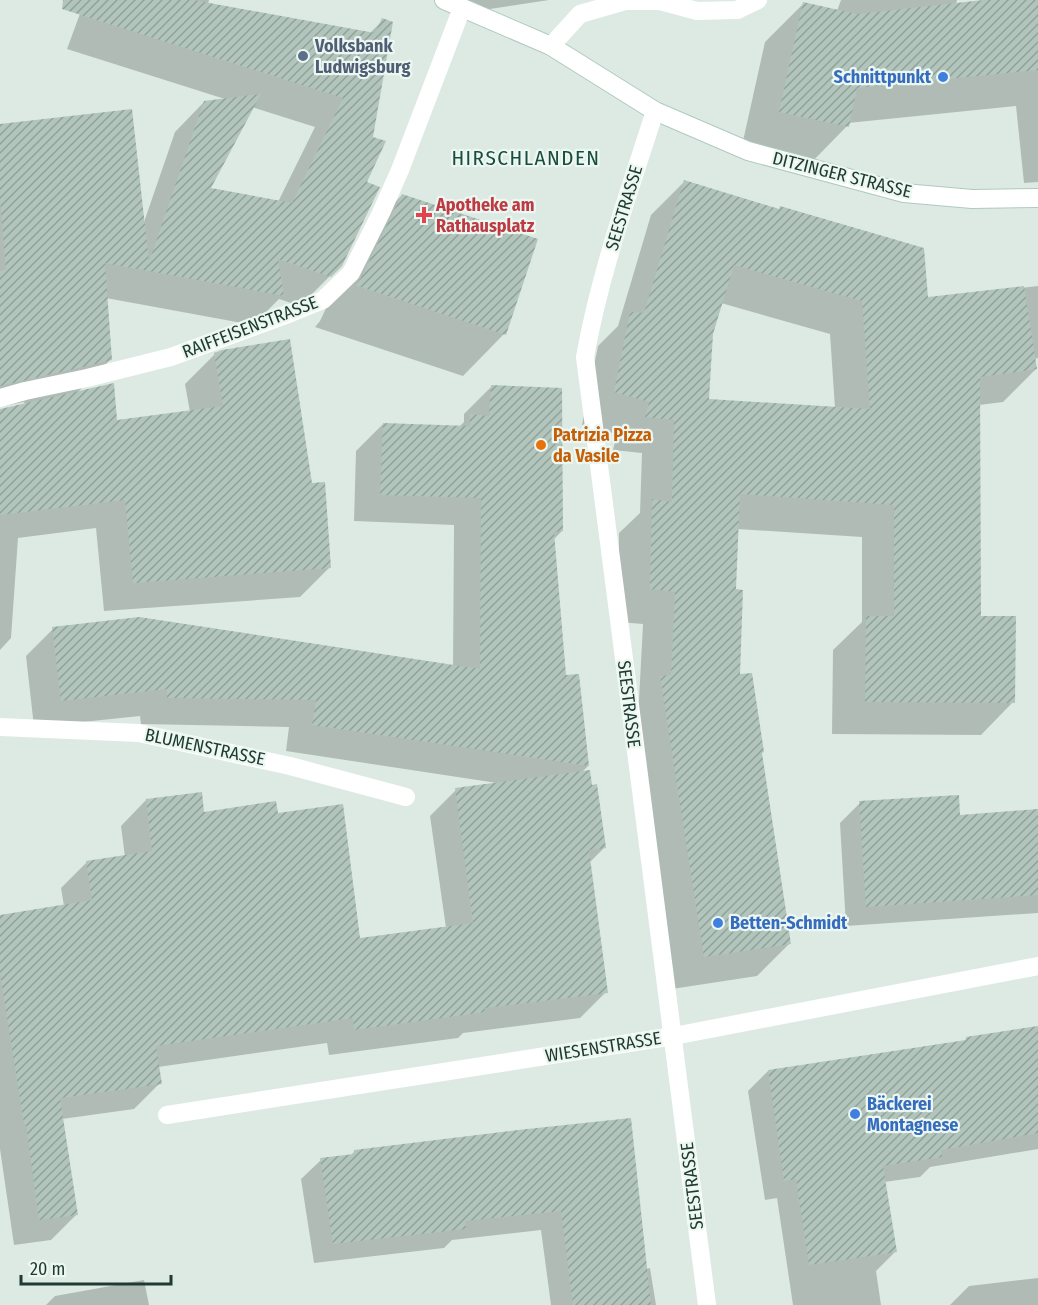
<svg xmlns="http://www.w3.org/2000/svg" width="1038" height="1305" viewBox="0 0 1038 1305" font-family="'Fira Sans Condensed',sans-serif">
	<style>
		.shadow { fill: #0003; fill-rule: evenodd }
		.building { fill: url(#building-hatch); fill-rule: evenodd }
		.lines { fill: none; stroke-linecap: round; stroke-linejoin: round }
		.secondary-casing { stroke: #afcac0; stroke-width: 20 }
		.street { stroke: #fff; stroke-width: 18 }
		.secondary { stroke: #fff; stroke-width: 18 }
		.service-dot { fill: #5c6f8a; stroke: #edf7f2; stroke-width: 2 }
		.shop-dot { fill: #3f7fe0; stroke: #edf7f2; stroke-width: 2 }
		.health-dot { fill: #e0444e; stroke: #edf7f2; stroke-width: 2 }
		.food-dot { fill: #e8710a; stroke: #edf7f2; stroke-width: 2 }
		.labels { text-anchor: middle; stroke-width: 4.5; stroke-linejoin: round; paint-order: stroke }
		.service-label { font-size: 18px; font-weight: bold; fill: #4e5e75; stroke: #edf7f2; text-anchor: start }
		.shop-label { font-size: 18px; font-weight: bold; fill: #366cbe; stroke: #edf7f2; text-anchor: start }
		.street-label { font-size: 18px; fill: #1e3a32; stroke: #edf7f2 }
		.health-label { font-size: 18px; font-weight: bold; fill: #be3a42; stroke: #edf7f2; text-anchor: start }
		.food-label { font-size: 18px; font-weight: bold; fill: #c56008; stroke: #edf7f2; text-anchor: start }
		.quarter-label { font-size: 21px; letter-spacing: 1.5px; fill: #194d40; stroke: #edf7f2 }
	</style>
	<defs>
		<pattern id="building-hatch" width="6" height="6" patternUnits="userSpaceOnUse" patternTransform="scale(1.5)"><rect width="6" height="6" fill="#b2c5bd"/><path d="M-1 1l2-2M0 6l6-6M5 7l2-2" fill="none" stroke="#90a19a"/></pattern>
	</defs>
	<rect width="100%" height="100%" fill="#ddeae4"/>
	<g class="shadow">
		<path d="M85 0H209L208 4 369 34 383 20 365 183 341 265 300 306 279 299 253 325 106 298 110 360 78 392 115 422 190 412 185 384 215 354 311 485 329 568 300 597 104 611 96 528 18 538 11 638 0 650V410L25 404 24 402 0 407V126L143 225 175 132 204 102 228 100 67 49ZM252 107 315 127 278 202 209 189Z"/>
		<polygon points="460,0 549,0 483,10"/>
		<polygon points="841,0 957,0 956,4 997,0 1038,0 1038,182 1024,183 1016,106 848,123 847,126 809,165 741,150 765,42 803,4 837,11"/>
		<path d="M684 182 927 298 1038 286V358L1034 359 1036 369 1003 402 979 405V618L1013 702 981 735 832 734 833 650 862 622V537L737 529 735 591 739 676 760 754 790 943 757 976 672 989 628 710 639 700 643 624 618 622 619 533 640 513 642 453 613 450 617 434 582 425 598 346 618 326 651 215ZM721 303 830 334 835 408 708 400 712 334Z"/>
		<polygon points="402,195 504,334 463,376 315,327 320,321 360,237"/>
		<polygon points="491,387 562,531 553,540 564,677 588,766 581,773 604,848 589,863 606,992 580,1018 463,1033 458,1038 329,1055 327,1043 158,1067 160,1083 134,1109 62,1119 77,1214 51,1240 14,1245 0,1149 0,916 64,906 61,888 87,862 125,857 121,826 146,800 203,813 277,815 359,939 446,928 430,816 456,790 497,783 286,751 289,727 141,724 140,716 34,727 26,656 53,629 453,666 454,525 354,521 356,451 383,424 459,427 464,422 464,414"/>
		<polygon points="860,803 959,817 1038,811 1038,913 846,926 840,823"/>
		<polygon points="1038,1027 1038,1149 930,1167 920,1177 884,1182 895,1252 876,1271 881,1305 793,1305 777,1198 765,1200 748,1091 768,1071 963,1042 966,1039"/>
		<polygon points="518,1132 646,1269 650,1268 656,1305 551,1305 541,1230 452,1240 444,1248 314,1263 301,1179 321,1160 350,1156 354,1152"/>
		<polygon points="1038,1278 1038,1305 950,1305 969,1286"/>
		<polygon points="144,1280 149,1305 46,1305 55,1296"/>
	</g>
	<g class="building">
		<polygon points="63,0 193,0 375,33 382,18 393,22 373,137 386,141 367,182 380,187 342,266 331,277 278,259 284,296 105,263 112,360 0,386 0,271 6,270 0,198 0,124 132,109 149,262 204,101 261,94 211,188 292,203 343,98 62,9"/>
		<polygon points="983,0 1038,0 1038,70 857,88 849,127 779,112 803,2 857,14"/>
		<path d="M684 180 779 209 780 206 924 248 928 297 1024 286 1037 369 980 377 981 616H1016L1015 703 865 702 866 616H894V505L740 494 736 589 743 590 740 674 752 673 764 752 762 753 791 944 704 957 660 676 671 675 675 592 650 589 652 499 672 502 674 420 645 417 649 402 614 392 630 312 644 313ZM734 265 862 301 870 409 709 399 713 334Z"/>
		<polygon points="402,194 538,239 506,335 355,285 361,278"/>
		<polygon points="290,339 312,483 325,482 331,568 133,583 125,500 0,515 0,409 114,383 117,420 223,406 214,353 222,350"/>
		<polygon points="491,385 562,388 563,531 554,532 566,675 579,674 589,766 312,725 316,700 167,698 167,689 61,701 52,627 139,617 480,669 481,498 380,495 383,423 470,426 470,414 489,416"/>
		<polygon points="590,770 592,785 597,784 606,848 589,850 608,993 485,1008 485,1012 354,1030 353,1018 156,1046 162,1084 60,1098 78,1215 39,1220 26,1124 24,1124 0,973 0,915 92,900 86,861 152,851 146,799 202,792 204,812 276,801 278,813 343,804 360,938 473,923 455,788"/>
		<polygon points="959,795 960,815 1038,809 1038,895 866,907 859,801"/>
		<polygon points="1038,1026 1038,1133 941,1150 942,1157 883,1166 897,1252 809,1265 796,1179 784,1181 768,1070 966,1040 966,1037"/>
		<polygon points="631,1118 651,1305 573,1305 561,1211 465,1221 466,1229 333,1244 320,1158 354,1154 354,1150 518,1130"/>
	</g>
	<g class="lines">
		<g class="secondary-casing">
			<polyline id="secondary" points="444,0 551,46 655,111 748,151 904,193 972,199 1038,198"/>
		</g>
		<g class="street">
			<polyline points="551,46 580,14 625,1 660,1 697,11 737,10 758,0"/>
			<path d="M655 111C629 192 600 273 585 357 625 673 668 989 707 1305"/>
			<polyline points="0,398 25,391 87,378 171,357 291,313 323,300 351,273 381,213 400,170 462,8"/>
			<polyline points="0,727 139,733 290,766 406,797"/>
			<polyline points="167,1115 674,1036 1038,966"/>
		</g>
		<use href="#secondary" class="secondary"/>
	</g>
	<circle class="service-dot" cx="303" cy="56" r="6"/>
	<g class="shop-dot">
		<circle cx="943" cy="77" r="6"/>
		<circle cx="718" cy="923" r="6"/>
		<circle cx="855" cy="1114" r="6"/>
	</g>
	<path class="health-dot" d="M421 206h6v6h6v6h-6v6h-6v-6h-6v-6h6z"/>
	<circle class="food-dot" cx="541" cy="445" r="6"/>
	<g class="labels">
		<g class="service-label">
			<text x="315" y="52">Volksbank<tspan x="315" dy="21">Ludwigsburg</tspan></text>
		</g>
		<g class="shop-label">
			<text x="931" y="83" text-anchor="end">Schnittpunkt</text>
			<text x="730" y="929">Betten-Schmidt</text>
			<text x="867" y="1110">Bäckerei<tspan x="867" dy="21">Montagnese</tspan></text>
		</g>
		<g class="street-label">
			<text transform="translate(842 175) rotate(14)" y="6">DITZINGER STRASSE</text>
			<text transform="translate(624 208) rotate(-73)" y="6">SEESTRASSE</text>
			<text transform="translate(250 327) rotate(-21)" y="6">RAIFFEISENSTRASSE</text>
			<text transform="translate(629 704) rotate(83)" y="6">SEESTRASSE</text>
			<text transform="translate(205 747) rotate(12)" y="6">BLUMENSTRASSE</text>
			<text transform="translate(603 1047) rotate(-9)" y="6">WIESENSTRASSE</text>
			<text transform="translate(692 1186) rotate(-97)" y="6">SEESTRASSE</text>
		</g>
		<g class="health-label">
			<text x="436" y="211">Apotheke am<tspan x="436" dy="21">Rathausplatz</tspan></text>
		</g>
		<g class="food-label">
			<text x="553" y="441">Patrizia Pizza<tspan x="553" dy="21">da Vasile</tspan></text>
		</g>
		<g class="quarter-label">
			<text x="526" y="165">HIRSCHLANDEN</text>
		</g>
	</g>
	<path d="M21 1275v9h150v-9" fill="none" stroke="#1e3a32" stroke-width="3"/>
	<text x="30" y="1275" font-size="18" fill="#1e3a32" stroke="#edf7f2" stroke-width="4.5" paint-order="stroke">20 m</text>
</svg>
